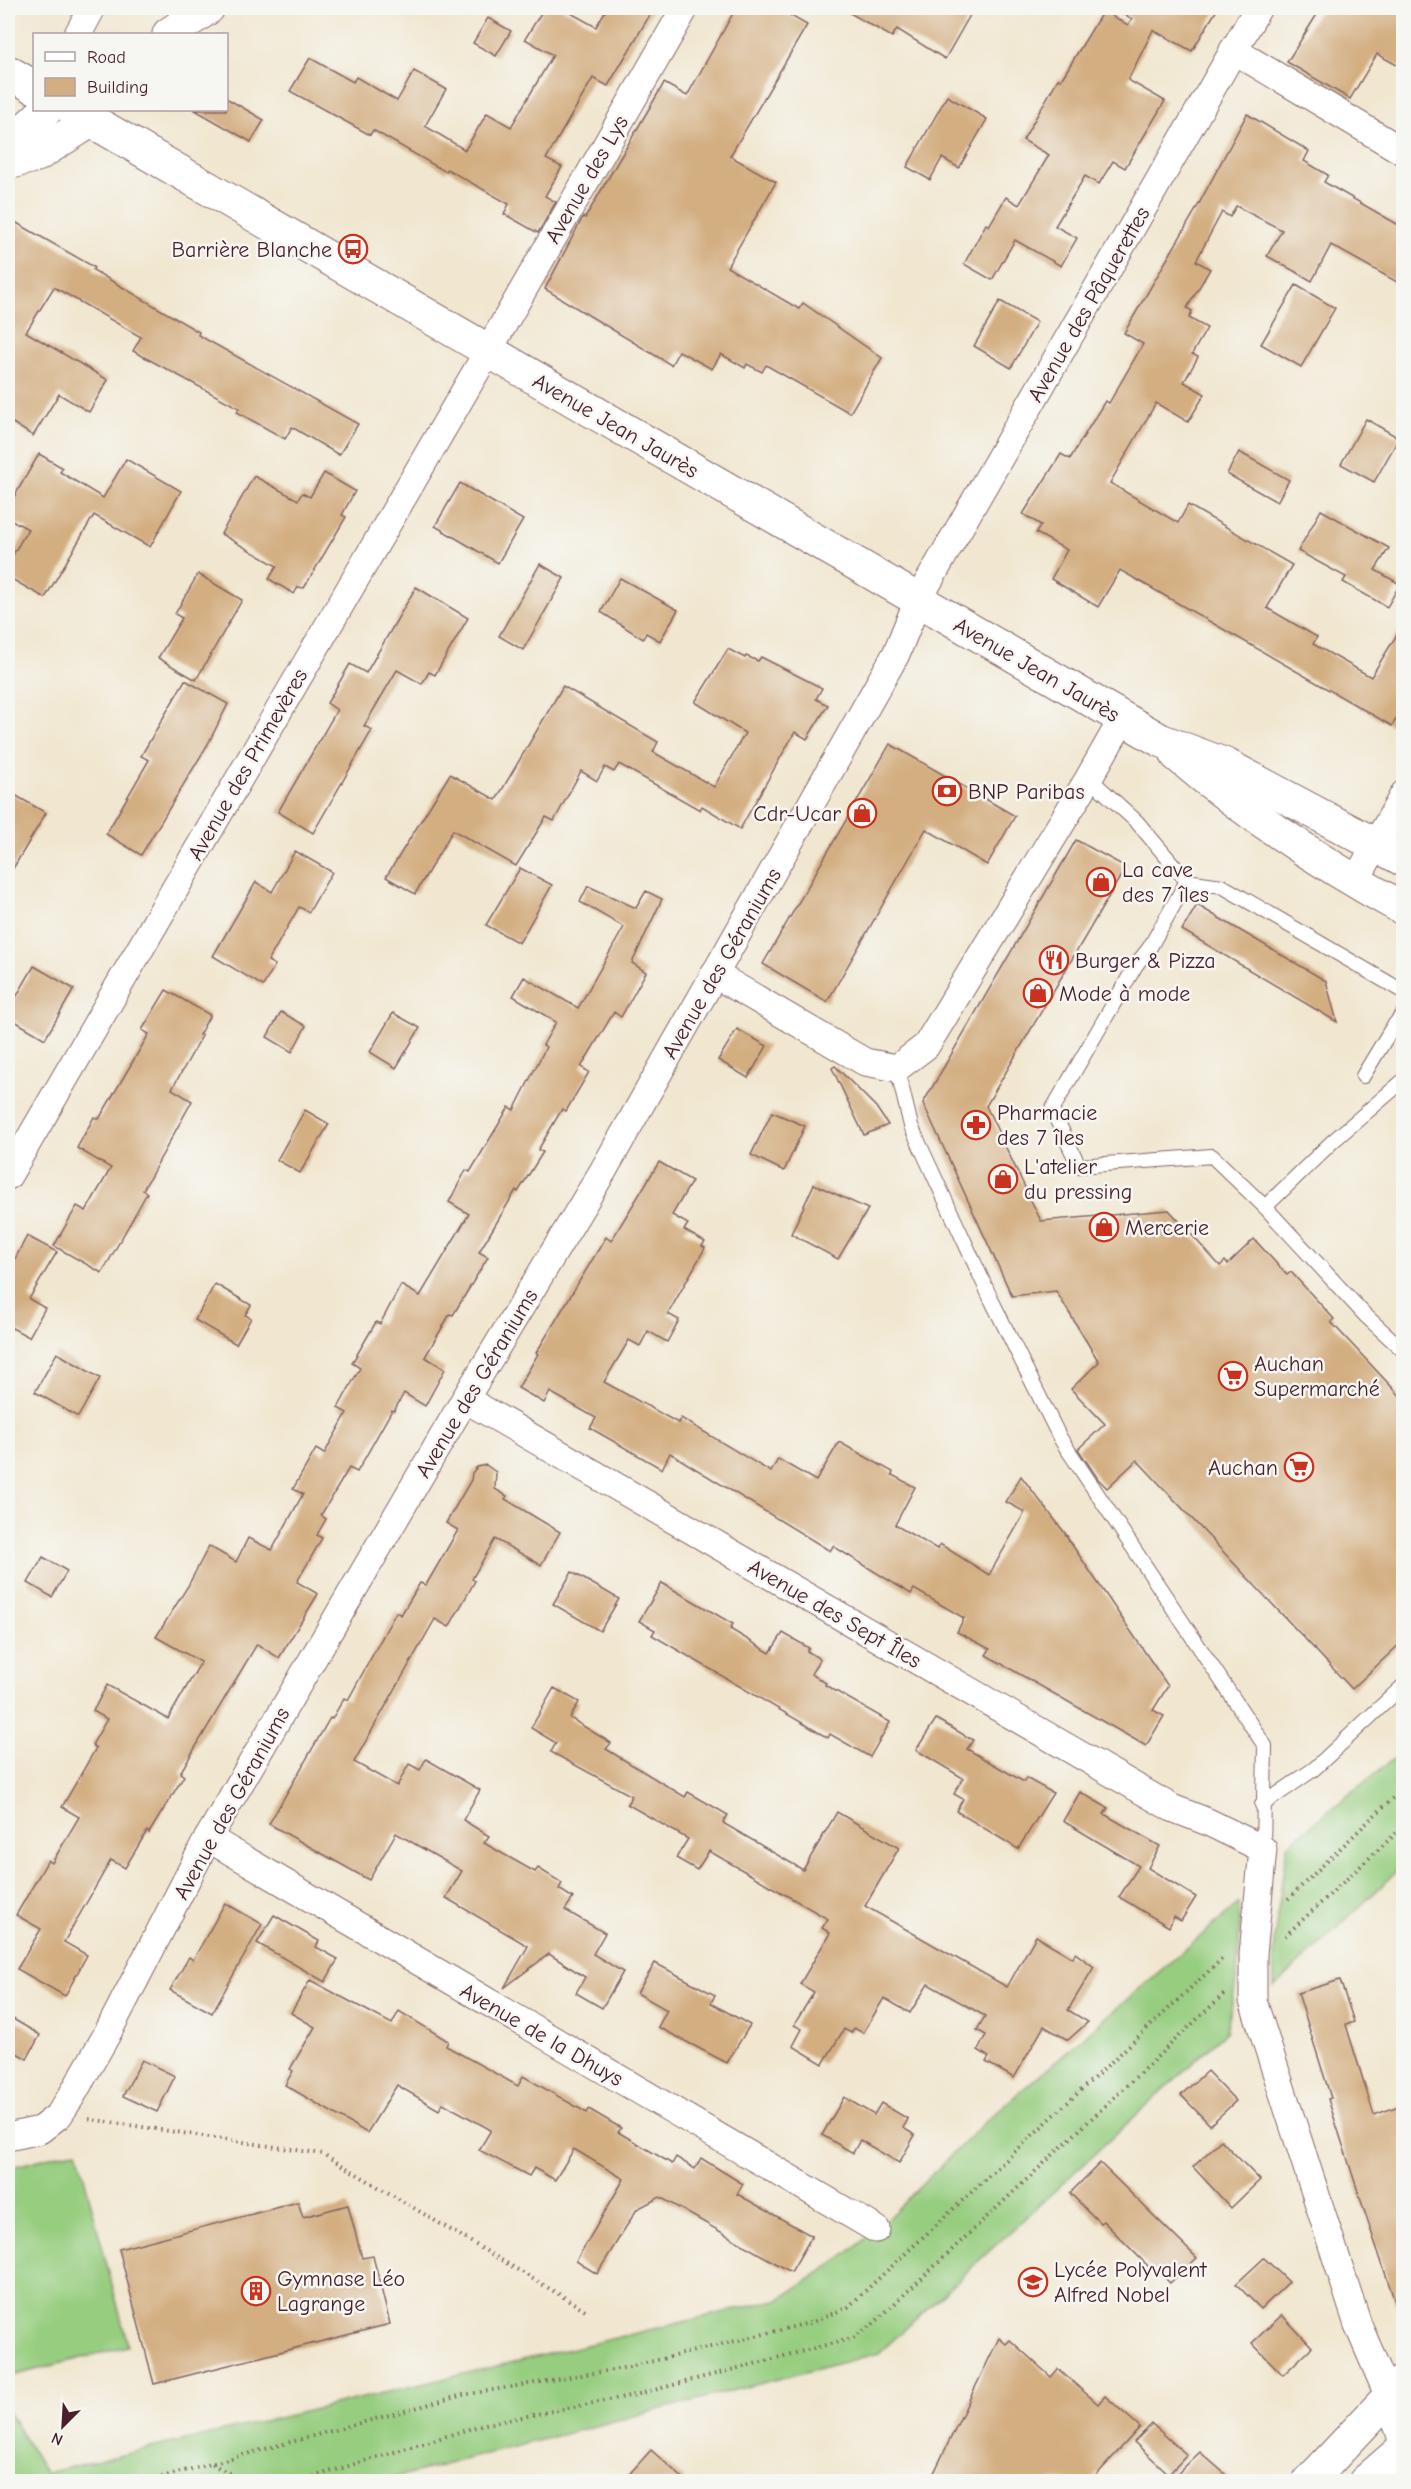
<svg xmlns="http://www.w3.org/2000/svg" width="1411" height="2489" viewBox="0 0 1411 2489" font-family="'Comic Neue',sans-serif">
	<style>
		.grass { fill: #96cd7f; stroke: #707655; stroke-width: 1.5 }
		.building { fill: #d3ae81 }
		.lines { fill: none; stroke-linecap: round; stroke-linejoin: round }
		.service-casing { stroke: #846565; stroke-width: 16 }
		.minor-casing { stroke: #846565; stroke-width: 29 }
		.tertiary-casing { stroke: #846565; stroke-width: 35 }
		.secondary-casing { stroke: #846565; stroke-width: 35 }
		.path { stroke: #846565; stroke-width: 4; stroke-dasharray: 1.5 4.5; stroke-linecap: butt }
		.service { stroke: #fff; stroke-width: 14 }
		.minor { stroke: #fff; stroke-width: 27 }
		.tertiary { stroke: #fff; stroke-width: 33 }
		.secondary { stroke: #fff; stroke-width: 33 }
		.labels { text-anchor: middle; stroke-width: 5; stroke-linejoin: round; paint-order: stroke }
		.street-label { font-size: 22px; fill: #4a1f2b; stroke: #f6f6f2 }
		.poi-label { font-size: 22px; fill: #4a1f2b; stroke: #f6f6f2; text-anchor: start }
	</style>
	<rect width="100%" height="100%" fill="#f6f6f2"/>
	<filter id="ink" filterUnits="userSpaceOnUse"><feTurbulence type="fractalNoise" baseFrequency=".0167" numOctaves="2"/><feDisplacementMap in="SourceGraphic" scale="12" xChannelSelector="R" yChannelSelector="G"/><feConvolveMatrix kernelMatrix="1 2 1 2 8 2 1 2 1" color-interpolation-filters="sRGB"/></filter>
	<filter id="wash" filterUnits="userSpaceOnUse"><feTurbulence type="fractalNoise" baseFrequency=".008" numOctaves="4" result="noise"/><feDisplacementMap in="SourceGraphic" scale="24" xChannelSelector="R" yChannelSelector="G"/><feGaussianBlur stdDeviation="1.35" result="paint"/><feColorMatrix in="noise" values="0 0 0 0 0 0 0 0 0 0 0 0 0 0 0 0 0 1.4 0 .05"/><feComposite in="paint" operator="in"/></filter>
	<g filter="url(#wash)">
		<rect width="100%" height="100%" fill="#f1e7d0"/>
		<g class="grass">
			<polygon points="1403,1751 1403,1866 1274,1987 1274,1939 1287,1845"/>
			<path d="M1239 1903C1241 1952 1237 1985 1226 2032L879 2353 381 2481H8V2412L46 2473 780 2299 844 2256 876 2230 986 2121Z"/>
			<polygon points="77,2150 128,2346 8,2377 8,2168"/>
		</g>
		<g id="blocks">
			<g class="building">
				<polygon points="544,8 562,8 596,27 607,8 654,8 608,86 593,78 546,159 562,167 545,196 556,202 538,233 504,214 509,204 447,169 446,172 373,130 370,135 290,91 310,58 353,82 356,77 397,101 414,71 446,89 425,126 465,150 487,113 511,127 553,55 525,39"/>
				<polygon points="736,8 777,8 807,25 730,156 776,182 727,267 799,309 803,303 882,358 850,413 766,365 762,372 747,364 745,368 721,354 712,369 679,351 671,365 545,289 583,217 585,218 664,83 687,96"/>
				<polygon points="841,8 974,8 945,59 897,29 892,37"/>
				<polygon points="1111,8 1218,8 1192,51 1153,30 1128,80 1165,101 1125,168 1113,161 1099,184 1085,176 1055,226 1077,238 1061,266 1015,240 992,280 964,264 986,224 989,226 1006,197 1019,205 1049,155 1023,140 1058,79 1061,80 1103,11 1128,25 1132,19"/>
				<polygon points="1321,8 1393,8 1404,13 1404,69 1377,54 1350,99 1287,62"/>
				<polygon points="488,18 511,31 496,56 473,43"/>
				<polygon points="947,96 987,119 959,168 942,158 930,180 907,167"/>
				<polygon points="226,98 264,120 251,142 195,110 226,110"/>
				<polygon points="1247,114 1309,151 1304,161 1328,175 1324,182 1404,228 1404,286 1331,245 1312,281 1267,256 1282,230 1236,206 1230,217 1222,212 1196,261 1210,269 1187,308 1192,311 1189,318 1207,328 1192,354 1198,357 1184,382 1205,394 1188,422 1156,403 1110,483 1178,523 1188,505 1292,565 1267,608 1317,637 1313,644 1371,677 1404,623 1404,706 1392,726 1120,570 1098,607 1051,579 1067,550 1036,533 1041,525 1023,514 1061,454 1070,459 1105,401 1109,403 1143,344 1124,333 1194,213"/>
				<polygon points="8,218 94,267 93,270 199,332 198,335 358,424 339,455 292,427 285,439 237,412 239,408 133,351 141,337 54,287 26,332 108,380 89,412 59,394 33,436 8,420"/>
				<polygon points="1296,285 1335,308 1301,367 1261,344"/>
				<polygon points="1000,301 1037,322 1011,368 974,346"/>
				<polygon points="1366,419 1399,438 1374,482 1341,464"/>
				<polygon points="1239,452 1289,480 1277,502 1227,474"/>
				<polygon points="39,454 63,468 60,472 103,498 126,459 181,491 150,547 94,515 45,598 8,577 8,563 28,529 8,518 8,507"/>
				<polygon points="324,473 355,491 342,515 346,517 304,588 298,587 294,594 269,579 277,566 221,534 254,476 298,500 302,493 310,497"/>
				<polygon points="460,483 523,520 498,563 435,526"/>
				<polygon points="1321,510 1389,548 1375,570 1400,584 1387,607 1343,582 1346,577 1298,551"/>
				<polygon points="540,564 564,578 523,650 499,636"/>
				<polygon points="198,574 242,600 196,680 158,658 182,618 175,614"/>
				<polygon points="620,578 678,610 660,641 646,633 643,639 601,612"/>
				<polygon points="416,587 468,618 435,675 429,672 422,684 397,670 364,726 372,730 313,833 278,812 337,710 327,703 350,664 366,673"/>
				<polygon points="728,649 745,658 746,656 758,661 761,657 822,688 816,699 828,705 807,739 795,732 740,829 702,806 700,810 619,764 614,772 605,767 597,781 581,771 554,821 546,817 516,866 453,830 415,894 386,877 450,774 496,800 563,686 658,742 653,752 714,787 745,733 695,702"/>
				<polygon points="185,680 228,704 208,744 141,855 106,834 149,760 141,756"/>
				<polygon points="890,744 1015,816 987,865 926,829 827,1002 763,964"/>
				<polygon points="8,791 46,813 8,877"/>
				<polygon points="1076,840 1126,867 986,1106 1041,1221 1169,1210 1220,1266 1225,1261 1228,1264 1254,1239 1287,1275 1291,1272 1334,1319 1331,1322 1404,1400 1404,1640 1352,1689 1137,1460 1107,1488 1098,1479 1078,1449 1105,1424 1071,1389 1099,1362 1056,1291 1012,1296 923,1103"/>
				<polygon points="295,851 332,872 309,912 299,907 268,961 275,965 263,986 213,956 256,882 272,892"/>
				<polygon points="520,868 552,885 519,943 486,925"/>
				<polygon points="588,886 636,908 646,891 662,899 632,963 646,972 621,1017 614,1012 581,1067 589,1072 566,1111 562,1109 538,1150 543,1152 518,1192 516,1190 479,1252 488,1257 453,1315 450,1314 425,1357 445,1369 425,1406 404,1393 394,1411 392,1410 357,1472 349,1468 321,1515 326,1519 317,1535 322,1538 297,1582 318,1594 279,1658 257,1644 180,1773 184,1776 149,1833 147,1831 125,1868 111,1860 64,1942 87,1955 65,1996 17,1969 41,1929 16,1915 48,1860 52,1863 79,1817 62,1807 96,1748 92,1745 107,1719 93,1711 107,1685 168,1719 201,1662 156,1637 188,1586 209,1546 236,1562 248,1538 272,1550 303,1494 293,1489 316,1449 324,1454 347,1413 338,1408 360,1368 352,1363 376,1322 380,1324 401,1285 420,1296 469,1214 449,1202 466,1170 470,1172 509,1107 514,1110 546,1047 543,1045 556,1022 513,996 524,977 578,1008 624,927 580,902"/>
				<polygon points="1197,905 1326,981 1337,1022 1182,930"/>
				<polygon points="34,966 74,989 45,1039 8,1017 8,1011"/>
				<polygon points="166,990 210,1015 199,1035 202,1036 172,1089 192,1101 143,1190 147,1193 102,1273 54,1246 77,1206 86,1211 111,1168 77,1148 94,1117 99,1119 149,1034 142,1030"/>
				<polygon points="281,1012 306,1026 292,1052 267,1037"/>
				<polygon points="393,1013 420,1028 396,1068 370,1052"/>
				<polygon points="737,1029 767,1046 748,1078 718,1060"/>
				<polygon points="835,1066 876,1107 888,1125 864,1135 832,1068"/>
				<polygon points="305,1110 329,1124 300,1173 277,1160"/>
				<polygon points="772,1112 805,1126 784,1171 751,1155"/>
				<polygon points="659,1162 692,1181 672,1215 688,1224 684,1230 705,1242 702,1246 705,1248 668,1314 679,1320 667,1342 648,1331 640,1346 629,1340 604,1382 678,1423 681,1418 771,1472 778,1459 816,1481 839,1442 893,1472 892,1475 915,1487 895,1525 937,1549 940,1544 989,1575 1025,1512 1006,1502 1021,1476 1068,1537 1066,1536 1168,1686 1153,1710 1164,1716 1146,1746 986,1655 990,1649 957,1632 964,1618 914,1589 911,1594 833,1546 830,1551 670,1453 662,1469 590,1428 596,1418 550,1392 544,1403 518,1388 538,1354 536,1353 606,1237 611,1241"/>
				<polygon points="814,1184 868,1209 838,1259 791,1234"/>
				<polygon points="27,1236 57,1252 29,1299 45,1308 29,1337 12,1328 8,1335 8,1272"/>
				<polygon points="215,1284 251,1305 245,1315 251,1318 236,1344 195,1320"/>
				<polygon points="57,1353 100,1378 78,1417 35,1392"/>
				<polygon points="486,1465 496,1472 495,1489 507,1496 505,1499 560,1532 541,1565 495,1539 472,1579 475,1581 449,1627 435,1619 354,1762 397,1786 409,1764 420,1770 426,1759 480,1790 463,1820 489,1836 484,1843 535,1872 538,1868 562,1883 559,1889 573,1898 565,1910 605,1933 593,1954 623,1972 602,2008 576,1993 585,1977 549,1954 504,1988 528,1946 446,1898 462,1871 396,1833 369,1880 269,1824 330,1718 332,1719 344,1698 348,1700 396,1612 401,1615 420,1583 426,1585 458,1530 446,1523 471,1480 472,1473 477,1467"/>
				<polygon points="43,1557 67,1571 52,1597 28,1583"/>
				<polygon points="572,1572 619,1599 600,1631 553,1604"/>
				<polygon points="662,1583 733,1624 730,1629 770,1653 783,1633 809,1648 807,1651 820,1659 811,1674 826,1683 825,1685 890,1722 870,1757 830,1734 828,1738 652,1635 655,1630 639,1621"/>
				<polygon points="554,1688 579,1702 570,1718 611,1743 606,1749 685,1797 688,1792 728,1815 723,1823 803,1870 837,1812 899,1848 865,1906 1007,1987 1036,1936 1073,1958 1075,1953 1094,1967 1068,2010 1088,2022 1068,2040 1044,2026 1014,2078 986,2062 989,2057 978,2050 986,2035 977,2030 985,2016 928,1984 910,2013 884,1998 863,2033 854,2028 851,2033 844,2029 823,2064 793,2046 802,2029 794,2025 814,1992 800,1984 830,1933 822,1928 828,1919 709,1851 697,1870 676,1858 688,1839 627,1804 632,1796 551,1752 556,1743 531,1728"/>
				<polygon points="936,1719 973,1740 967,1749 1024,1782 1026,1778 1053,1793 1018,1849 956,1811 963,1799 954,1794 963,1778 916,1750"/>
				<polygon points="1080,1792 1108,1808 1104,1814 1160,1846 1148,1868 1196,1897 1181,1921 1174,1917 1169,1927 1119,1897 1139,1866 1063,1821"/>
				<polygon points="225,1903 262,1924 212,2013 170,1990 189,1957 193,1960"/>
				<polygon points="274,1915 319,1941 316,1947 338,1959 325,1982 257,1943"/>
				<polygon points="655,1963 715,1995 711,2003 750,2025 727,2063 658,2027 667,2010 637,1993"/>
				<polygon points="310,1980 392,2024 399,2011 448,2041 446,2046 518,2086 523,2076 587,2113 589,2109 621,2128 618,2132 672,2164 676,2157 695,2169 701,2158 743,2184 737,2194 812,2236 791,2272 660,2197 637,2209 597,2274 576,2261 624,2179 574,2149 555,2180 534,2168 529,2176 479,2150 491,2130 443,2103 439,2110 397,2085 367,2133 285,2085 293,2071 290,2069 315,2027 291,2013"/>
				<polygon points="1340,1980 1354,2022 1346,2025 1374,2115 1404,2104 1404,2313 1399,2314 1363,2207 1328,2099 1331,2098 1298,1993"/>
				<polygon points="8,2016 40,2035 27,2059 8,2048"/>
				<polygon points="142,2060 175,2076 157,2112 123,2096"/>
				<polygon points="1207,2071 1236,2101 1210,2125 1181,2095"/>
				<polygon points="844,2097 874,2115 881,2103 908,2119 903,2128 915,2135 899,2163 860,2140 853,2153 822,2135"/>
				<polygon points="1221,2140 1260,2180 1231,2208 1193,2167"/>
				<polygon points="1100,2163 1197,2258 1170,2283 1160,2273 1157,2275 1103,2221 1100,2223 1070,2193"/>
				<polygon points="298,2202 303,2217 348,2205 362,2258 373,2256 390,2324 154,2384 119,2249"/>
				<polygon points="1264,2258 1289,2282 1261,2309 1236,2284"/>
				<polygon points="1282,2315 1312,2347 1283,2375 1252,2343"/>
				<polygon points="999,2338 1006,2344 1010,2340 1051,2377 1058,2369 1098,2404 1105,2396 1140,2427 1091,2481 930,2481"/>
				<polygon points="1152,2424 1187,2455 1169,2474 1134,2442"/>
				<polygon points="651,2450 686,2481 623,2481"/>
				<polygon points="1200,2452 1233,2481 1170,2481"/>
			</g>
		</g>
	</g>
	<g filter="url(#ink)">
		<use href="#blocks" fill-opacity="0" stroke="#846565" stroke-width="1.5"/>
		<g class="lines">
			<g class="service-casing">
				<g id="service">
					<polyline points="1089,778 1137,822 1187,881 1222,886 1404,992"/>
					<polyline points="1187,881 1150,947 1136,965 1052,1110 1079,1166 1212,1156 1265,1207 1365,1315 1404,1351"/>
					<polyline points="897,1068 911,1126 991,1299 1060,1438 1265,1746 1263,1849"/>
					<polyline points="1363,1076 1392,1028 1404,1013"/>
					<polyline points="1265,1207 1333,1141 1404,1080"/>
					<polyline points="1262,1805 1314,1769 1404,1685"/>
				</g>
			</g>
			<g class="minor-casing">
				<g id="minor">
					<polyline points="78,34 92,8"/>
					<polyline points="1233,50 1404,152"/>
					<polyline points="1355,882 1404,794"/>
					<polyline points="714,974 865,1062 897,1068 926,1046 1089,778 1123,718"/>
					<polyline points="8,1176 488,351 685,8"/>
					<polyline points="465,1399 1172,1808 1208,1822 1263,1849 1253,1954 1253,2001 1358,2325 1389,2397 1404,2447"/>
					<polyline points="208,1838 876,2229"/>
					<polyline points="8,2137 40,2130 59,2115 71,2097 106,2036 208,1838 465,1399 603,1171 896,654 918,600 1258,8"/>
				</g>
			</g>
			<g class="tertiary-casing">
				<g id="tertiary">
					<polyline points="169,34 208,8"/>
					<polyline points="8,146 46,110"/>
					<polyline points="8,163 37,155 92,120"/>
				</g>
			</g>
			<g class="secondary-casing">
				<g id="secondary">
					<polyline points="8,72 34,87"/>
					<polyline points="73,110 1160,740 1226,765 1404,860"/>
					<path d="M1177 755C1246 814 1324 865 1404 909"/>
					<polyline points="1309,2482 1404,2381"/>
					<polyline points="1365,2482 1404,2448"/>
				</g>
			</g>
			<g class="path">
				<polyline points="1288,1899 1404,1787"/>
				<polyline points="1285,1936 1404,1826"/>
				<polyline points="89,2119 323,2154 587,2311"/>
				<polyline points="212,2464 246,2482"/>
				<polyline points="144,2482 463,2395 629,2367 813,2322 848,2307 1224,1957"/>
				<polyline points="296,2482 486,2424 635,2395 853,2338 873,2324 1224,1994"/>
			</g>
			<use href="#service" class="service"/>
			<use href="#minor" class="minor"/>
			<use href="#tertiary" class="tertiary"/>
			<use href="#secondary" class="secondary"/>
		</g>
	</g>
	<defs>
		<g id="bus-ring" transform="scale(1.5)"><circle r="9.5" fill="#f6f6f2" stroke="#c8321e" stroke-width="1.5"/><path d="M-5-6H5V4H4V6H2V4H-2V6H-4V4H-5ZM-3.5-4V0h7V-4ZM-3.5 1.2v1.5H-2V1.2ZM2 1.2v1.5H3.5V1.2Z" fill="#c8321e"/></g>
		<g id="bank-ring" transform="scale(1.5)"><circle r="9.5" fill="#f6f6f2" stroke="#c8321e" stroke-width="1.5"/><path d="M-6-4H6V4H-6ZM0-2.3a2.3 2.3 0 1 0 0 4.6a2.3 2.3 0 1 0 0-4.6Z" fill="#c8321e"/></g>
		<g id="shop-ring" transform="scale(1.5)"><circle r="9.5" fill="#f6f6f2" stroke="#c8321e" stroke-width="1.5"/><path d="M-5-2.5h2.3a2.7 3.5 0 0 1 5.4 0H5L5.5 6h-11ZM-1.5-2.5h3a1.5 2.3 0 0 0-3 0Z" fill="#c8321e"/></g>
		<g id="restaurant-ring" transform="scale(1.5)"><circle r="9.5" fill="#f6f6f2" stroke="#c8321e" stroke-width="1.5"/><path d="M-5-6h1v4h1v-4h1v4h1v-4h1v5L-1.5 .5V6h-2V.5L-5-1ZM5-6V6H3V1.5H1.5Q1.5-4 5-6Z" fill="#c8321e"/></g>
		<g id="pharmacy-ring" transform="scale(1.5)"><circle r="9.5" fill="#f6f6f2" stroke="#c8321e" stroke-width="1.5"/><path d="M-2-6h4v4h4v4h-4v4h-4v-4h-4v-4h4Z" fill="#c8321e"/></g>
		<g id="supermarket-ring" transform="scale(1.5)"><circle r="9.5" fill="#f6f6f2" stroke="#c8321e" stroke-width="1.5"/><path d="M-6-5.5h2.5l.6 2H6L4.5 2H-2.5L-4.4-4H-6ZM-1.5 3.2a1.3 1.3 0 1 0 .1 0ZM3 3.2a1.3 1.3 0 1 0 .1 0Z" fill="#c8321e"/></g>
		<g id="school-ring" transform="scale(1.5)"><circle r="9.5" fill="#f6f6f2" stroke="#c8321e" stroke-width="1.5"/><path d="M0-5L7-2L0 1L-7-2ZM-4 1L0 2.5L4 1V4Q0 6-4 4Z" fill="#c8321e"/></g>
		<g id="building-ring" transform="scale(1.5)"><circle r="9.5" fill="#f6f6f2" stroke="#c8321e" stroke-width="1.5"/><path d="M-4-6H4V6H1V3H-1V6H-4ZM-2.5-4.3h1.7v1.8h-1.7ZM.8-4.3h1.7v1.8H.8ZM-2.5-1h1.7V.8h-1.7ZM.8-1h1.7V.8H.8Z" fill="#c8321e"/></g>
	</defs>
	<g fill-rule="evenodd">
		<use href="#bus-ring" x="353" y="249"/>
		<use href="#bank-ring" x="947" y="791"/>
		<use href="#shop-ring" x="862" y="813"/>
		<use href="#shop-ring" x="1101" y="882"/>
		<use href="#restaurant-ring" x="1054" y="960"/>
		<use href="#shop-ring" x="1038" y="993"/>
		<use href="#pharmacy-ring" x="976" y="1125"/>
		<use href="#shop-ring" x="1003" y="1179"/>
		<use href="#shop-ring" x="1104" y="1227"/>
		<use href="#supermarket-ring" x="1233" y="1376"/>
		<use href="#supermarket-ring" x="1299" y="1467"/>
		<use href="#school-ring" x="1033" y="2282"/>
		<use href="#building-ring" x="256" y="2291"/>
	</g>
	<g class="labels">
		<g class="street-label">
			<text transform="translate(586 179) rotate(-60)" y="8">Avenue des Lys</text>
			<text transform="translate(1088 304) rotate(-60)" y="8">Avenue des Pâquerettes</text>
			<text transform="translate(616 425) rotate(30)" y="8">Avenue Jean Jaurès</text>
			<text transform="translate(1037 669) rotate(30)" y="8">Avenue Jean Jaurès</text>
			<text transform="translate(247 764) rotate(-60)" y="8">Avenue des Primevères</text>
			<text transform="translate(721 963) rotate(-60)" y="8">Avenue des Géraniums</text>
			<text transform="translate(476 1383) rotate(-59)" y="8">Avenue des Géraniums</text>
			<text transform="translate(835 1613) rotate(30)" y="8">Avenue des Sept Îles</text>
			<text transform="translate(231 1803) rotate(-61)" y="8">Avenue des Géraniums</text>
			<text transform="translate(542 2034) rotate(30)" y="8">Avenue de la Dhuys</text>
		</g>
		<g class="poi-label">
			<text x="332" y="257" text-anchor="end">Barrière Blanche</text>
			<text x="968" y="799">BNP Paribas</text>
			<text x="841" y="821" text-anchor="end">Cdr-Ucar</text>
			<text x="1122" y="877">La cave<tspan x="1122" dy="25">des 7 îles</tspan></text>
			<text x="1075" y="968">Burger &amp; Pizza</text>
			<text x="1059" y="1001">Mode à mode</text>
			<text x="997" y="1120">Pharmacie<tspan x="997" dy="25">des 7 îles</tspan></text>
			<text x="1024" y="1174">L'atelier<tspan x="1024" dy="25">du pressing</tspan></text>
			<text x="1125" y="1235">Mercerie</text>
			<text x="1254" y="1371">Auchan<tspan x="1254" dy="25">Supermarché</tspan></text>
			<text x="1278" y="1475" text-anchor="end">Auchan</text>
			<text x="1054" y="2277">Lycée Polyvalent<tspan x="1054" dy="25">Alfred Nobel</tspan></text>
			<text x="277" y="2286">Gymnase Léo<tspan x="277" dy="25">Lagrange</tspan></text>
		</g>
	</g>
	<rect width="1411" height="2489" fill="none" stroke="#f6f6f2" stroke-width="30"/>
	<rect x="33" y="33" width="195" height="78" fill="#f6f6f2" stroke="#b1a0a2" stroke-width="1.5"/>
	<rect x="45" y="52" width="30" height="9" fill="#ffffff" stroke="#b1a0a2" stroke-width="1.5"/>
	<text x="87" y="63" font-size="18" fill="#4a1f2b">Road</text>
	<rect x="45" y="78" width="30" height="18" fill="#d3ae81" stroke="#b1a0a2" stroke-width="1.5"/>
	<text x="87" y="93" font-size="18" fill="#4a1f2b">Building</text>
	<g transform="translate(63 2426) rotate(204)" stroke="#f6f6f2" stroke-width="4.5" paint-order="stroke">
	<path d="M0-4.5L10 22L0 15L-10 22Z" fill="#4a1f2b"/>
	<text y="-9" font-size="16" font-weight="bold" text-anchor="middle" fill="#4a1f2b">N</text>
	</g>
</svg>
